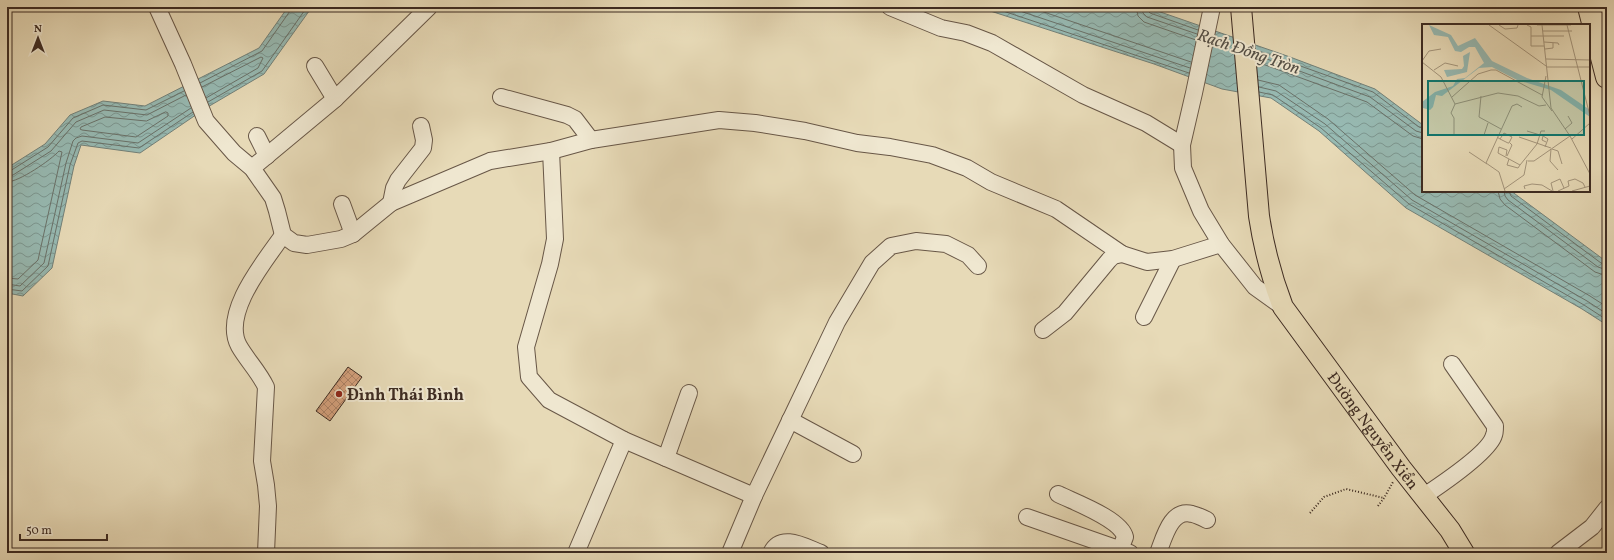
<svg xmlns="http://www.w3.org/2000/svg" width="1614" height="560" viewBox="0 0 1614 560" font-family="Vollkorn,serif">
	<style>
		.water { fill: url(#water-waves); stroke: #738179 }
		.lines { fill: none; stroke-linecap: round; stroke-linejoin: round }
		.shore { stroke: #6a726a; stroke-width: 1 }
		.building { fill: url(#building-cross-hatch); stroke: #3d2b22 }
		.minor-casing { stroke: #685747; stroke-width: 18 }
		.major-casing { stroke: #3d2b22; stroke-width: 22 }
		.highway-casing { stroke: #3d2b22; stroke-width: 24 }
		.path { stroke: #3d2b22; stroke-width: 2; stroke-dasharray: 1 2; stroke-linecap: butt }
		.minor { stroke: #efe7d0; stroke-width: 16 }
		.major { stroke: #e7dab7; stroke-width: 20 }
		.highway { stroke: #e7dab7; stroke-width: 22 }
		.poi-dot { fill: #8f2418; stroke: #efe7d0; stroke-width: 1.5 }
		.labels { text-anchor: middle; stroke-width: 4; stroke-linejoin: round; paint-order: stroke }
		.poi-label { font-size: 16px; font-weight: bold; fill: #3d2b22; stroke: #efe7d0; text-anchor: start }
		.street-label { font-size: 16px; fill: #3d2b22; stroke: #efe7d0 }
		.water-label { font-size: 17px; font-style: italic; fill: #544f46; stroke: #efe7d0 }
		.inset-road { fill: none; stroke: #a3947b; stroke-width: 1 }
		.view { fill: #0f766e; fill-opacity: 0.15; stroke: #0f766e; stroke-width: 2 }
		.inset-edge { fill: none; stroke: #3d2b22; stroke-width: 2 }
	</style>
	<defs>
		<pattern id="water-waves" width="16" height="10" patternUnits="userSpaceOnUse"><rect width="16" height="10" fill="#97bab3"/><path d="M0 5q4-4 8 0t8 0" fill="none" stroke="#7c9791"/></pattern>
		<pattern id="building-cross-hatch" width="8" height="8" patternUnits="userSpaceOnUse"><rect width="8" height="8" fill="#d5a17d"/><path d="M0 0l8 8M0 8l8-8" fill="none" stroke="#ae8366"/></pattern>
	</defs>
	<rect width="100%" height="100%" fill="#e7dab7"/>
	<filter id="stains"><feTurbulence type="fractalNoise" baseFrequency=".005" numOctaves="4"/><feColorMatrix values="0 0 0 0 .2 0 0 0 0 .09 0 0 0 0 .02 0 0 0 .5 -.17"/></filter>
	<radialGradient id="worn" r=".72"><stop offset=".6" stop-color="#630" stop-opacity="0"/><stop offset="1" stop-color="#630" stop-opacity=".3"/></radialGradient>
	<g class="water">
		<polygon points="288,7 312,7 264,74 206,108 140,153 81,145 74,166 52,268 23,296 7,293 7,168 45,144 70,115 103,101 145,106 259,48"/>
		<polygon points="978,7 1146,7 1290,57 1375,89 1423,125 1423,191 1511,191 1607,262 1607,325 1582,309 1406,208 1319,131 1271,98 1222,89 1154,64"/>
	</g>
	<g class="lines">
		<g class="shore">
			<polyline points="991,7 1189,73"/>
			<polyline points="1008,7 1190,68"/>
			<polyline points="1029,7 1191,62"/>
			<polyline points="1136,7 1138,16 1144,22 1196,40"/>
			<polyline points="1142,7 1143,13 1147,17 1197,34"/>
			<polyline points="1147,7 1147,10 1150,13 1198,30"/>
			<polyline points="1256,50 1373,92 1419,127 1423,128"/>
			<polyline points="1256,55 1370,97 1416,131 1423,133"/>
			<polyline points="1257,62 1367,102 1413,136 1423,139"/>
			<polyline points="1258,80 1279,85 1328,119 1415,195 1590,296 1607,307"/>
			<polyline points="200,83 262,51 290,11 291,7"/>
			<polyline points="202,87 261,57 263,58 258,68 206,98"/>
			<polyline points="1259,87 1276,91 1325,124 1412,200 1587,301 1607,314"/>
			<polyline points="1259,92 1273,95 1321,128 1409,204 1584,305 1607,320"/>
			<polyline points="208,102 262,71 307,7"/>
			<polygon points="166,112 168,113 168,116 136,137 82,130 80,129 81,127 105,117 146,121"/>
			<polyline points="7,171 10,171 48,147 73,118 103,105 146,110 184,91"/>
			<polyline points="7,176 13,175 51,151 76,122 104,110 147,115 186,95"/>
			<path d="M7 182C19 182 51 160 59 151L62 152 38 260 18 279 7 278"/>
			<polyline points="1498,191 1500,199 1505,205 1595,272 1607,276"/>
			<polyline points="1504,191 1505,196 1508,200 1598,267 1607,270"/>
			<polyline points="1509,191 1511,196 1601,263 1607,265"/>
			<polyline points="7,284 20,286 44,263 66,163 73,141 76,138 82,136 138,143 191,108"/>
			<polyline points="7,289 22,291 48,266 70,165 78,143 82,141 139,148 193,112"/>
		</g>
	</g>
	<polygon class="building" points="348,367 362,377 330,421 316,411"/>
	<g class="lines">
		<g class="minor-casing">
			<g id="minor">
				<polyline points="157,7 183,64 206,121 234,153 252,168 273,198 277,211 283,235 294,243 307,245 341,239 353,234 391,203 490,161 551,151 591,140 719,120 755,123 805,131 857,143 890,147 932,155 967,168 991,182 1056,209 1122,254 1147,262 1173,259 1221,244"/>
				<polyline points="890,7 941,28 966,33 992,43 1083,95 1146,123 1182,145"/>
				<polyline points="1212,7 1194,93 1182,145 1183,168 1201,211 1221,244 1255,287 1283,307"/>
				<polyline points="315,66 335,99"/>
				<polyline points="501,97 567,115 575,119 591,140"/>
				<polyline points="257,136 267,156"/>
				<polyline points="551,151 555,239 550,264 526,347 529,377 549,400 624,440 754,496"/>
				<polyline points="252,168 335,99 429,7"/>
				<polyline points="391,203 394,188 398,180 423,148 424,140 421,126"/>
				<polyline points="342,204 353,234"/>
				<polyline points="1144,317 1173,259"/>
				<polyline points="1043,330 1065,313 1109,260 1113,256 1122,254"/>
				<polyline points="790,420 853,454"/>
				<polyline points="666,458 689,393"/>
				<path d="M1058 494C1074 502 1121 519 1125 537L1120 550"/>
				<path d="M1424 496C1439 486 1490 452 1494 435 1495 433 1495 429 1495 426L1452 364"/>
				<polyline points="1027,517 1130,553"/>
				<path d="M266 553 268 506 266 485 262 461 266 387C259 372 247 360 239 346 221 313 265 261 283 235"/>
				<polyline points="576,553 624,440"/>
				<polyline points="730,553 754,496 837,322 872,263 891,246 916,241 946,244 968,255 978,266"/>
				<path d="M771 553C781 532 805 547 821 553"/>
				<path d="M1158 553C1164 538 1171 508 1192 514 1197 515 1203 518 1207 520"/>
				<polyline points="1558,553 1592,527 1607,508"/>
			</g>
		</g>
		<g class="major-casing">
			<g id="major">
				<path id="s1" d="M1241 7 1259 216C1264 249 1271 276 1283 307L1401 468 1450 530 1464 553"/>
			</g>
		</g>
		<g class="highway-casing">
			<polyline id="highway" points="1589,7 1607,77"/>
		</g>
		<g class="path">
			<polyline points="1378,506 1384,498 1393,482"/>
			<polyline points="1310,513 1324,497 1346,489 1384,498"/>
		</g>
		<use href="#minor" class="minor"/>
		<use href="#major" class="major"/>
		<use href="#highway" class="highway"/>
	</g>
	<circle class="poi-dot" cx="339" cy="394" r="4"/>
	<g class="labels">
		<g class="poi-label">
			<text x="347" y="400">Đình Thái Bình</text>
		</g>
		<g class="street-label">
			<text dy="6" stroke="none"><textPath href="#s1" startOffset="457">Đường Nguyễn Xiển</textPath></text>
		</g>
		<g class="water-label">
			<text transform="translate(1249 51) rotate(19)" y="6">Rạch Đồng Tròn</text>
		</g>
	</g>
	<g transform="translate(1422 24)">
		<rect width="168" height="168" fill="#e7dab7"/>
		<path d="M7 1 29 11 36 22 53 14 70 37 105 54 139 66 168 86V93L129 66 95 56 70 43 57 44 20 72 14 71 11 83 8 86 1 84 0 92V78L13 68 31 62 35 55 43 54 62 39 53 23H47L39 28 33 27 26 13 12 11ZM48 28 45 48 25 53 22 46 40 45 42 42 41 32Z" fill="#97bab3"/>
		<path class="inset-road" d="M67 1 124 42M77 1 83 5 95 4 96 1M105 1 109 3V22H122M115 1H149M120 1 129 84 148 112 168 150M145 1 168 92M121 7H150M109 12H142M122 18 136 19 137 21M123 25 131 24V19M124 35 168 36M0 37 7 27 19 25M0 38 19 53 33 80M125 43H168M12 46 23 39 36 42M124 52 120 73 130 87M59 72 57 93 79 105M30 73 56 50 69 46H74L120 71M33 80 76 69 96 72 117 82 124 81M143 105 150 99 146 92M105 107 118 111M62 111 66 99M32 112V94L29 89 33 80M75 113 78 115 86 119H87L90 113 82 109 78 115M97 113 129 124M150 115 168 99M123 123 126 115 121 112 120 116 124 118M129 125 128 137 136 146M130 125 136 127 140 140M47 128 65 140M84 132 85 126 77 123 76 129 98 141 96 144 85 141 87 135M85 132 90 121 88 119M106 137H112L148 112M98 141 115 120 119 107H123M82 165 102 151 105 136M103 165 102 162 110 160 120 161 130 167M83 167 77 148 64 139 90 82 95 80 100 83M131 167 129 159 138 155 142 164M136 167 147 162 146 157 153 155 161 159 163 163M150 167 168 162"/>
		<path class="view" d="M6 57H162V111H6Z"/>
		<rect width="168" height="168" class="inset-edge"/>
	</g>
	<rect width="1614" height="560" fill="none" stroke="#e7dab7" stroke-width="24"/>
	<rect x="8" y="8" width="1598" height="544" fill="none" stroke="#3d2b22" stroke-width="2"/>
	<rect x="12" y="12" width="1590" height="536" fill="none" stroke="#3d2b22"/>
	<g transform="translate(38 38)" stroke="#efe7d0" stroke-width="3" paint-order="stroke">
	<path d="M0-3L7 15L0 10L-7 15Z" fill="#3d2b22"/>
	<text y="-6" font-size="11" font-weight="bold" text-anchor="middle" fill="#3d2b22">N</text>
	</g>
	<path d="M20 534v6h87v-6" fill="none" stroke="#3d2b22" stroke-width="2"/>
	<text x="26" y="534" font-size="12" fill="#3d2b22" stroke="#efe7d0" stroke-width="3" paint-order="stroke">50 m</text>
	<rect width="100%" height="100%" filter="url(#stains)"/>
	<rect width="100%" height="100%" fill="url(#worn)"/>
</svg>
